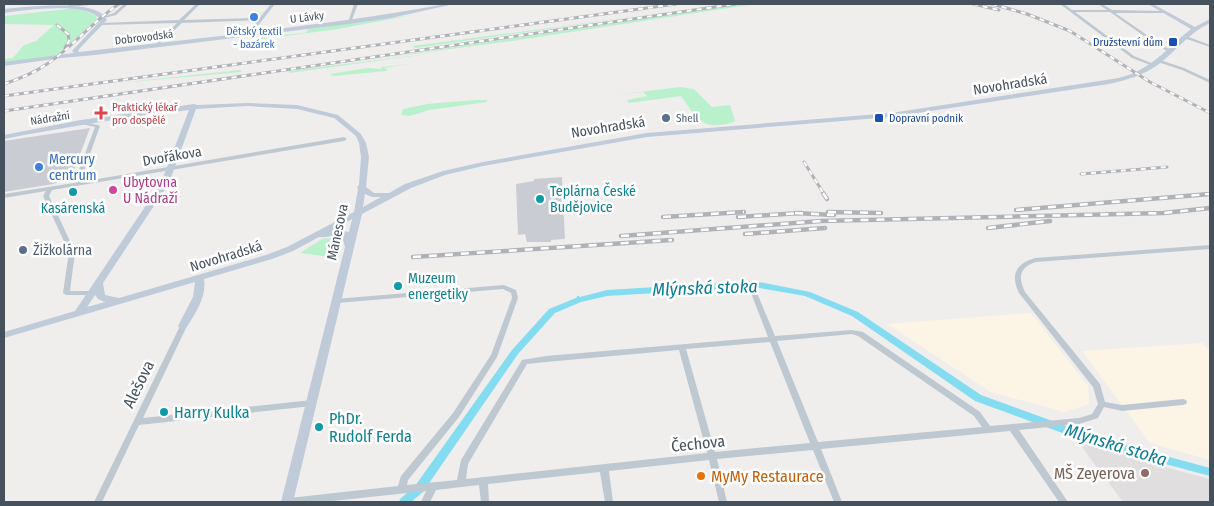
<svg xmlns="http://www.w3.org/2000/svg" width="1214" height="506" viewBox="0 0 1214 506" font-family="'Fira Sans Condensed',sans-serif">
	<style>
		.commercial { fill: #fcf5e5 }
		.education { fill: #e1dedf }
		.green { fill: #b9f1cd }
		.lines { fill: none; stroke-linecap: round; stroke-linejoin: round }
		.stream-far1 { stroke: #84dcf0; stroke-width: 2 }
		.stream { stroke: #84dcf0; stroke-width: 2.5 }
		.canal { fill: #84dcf0; fill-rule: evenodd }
		.building { fill: #caccd3 }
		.street { fill: #bdc8d0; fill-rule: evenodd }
		.secondary { fill: #bfcbd8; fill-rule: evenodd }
		.rail-far1-casing { stroke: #afb3b8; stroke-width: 3 }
		.rail-casing { stroke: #afb3b8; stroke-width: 4.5 }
		.rail-far1 { stroke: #fff; stroke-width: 2; stroke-dasharray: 5; stroke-linecap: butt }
		.rail { stroke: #fff; stroke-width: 2.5; stroke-dasharray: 8; stroke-linecap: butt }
		.shop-dot { fill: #3f7fe0; stroke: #fff; stroke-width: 2 }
		.transit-dot { fill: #1a4fb4; stroke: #fff; stroke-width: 2 }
		.health-dot { fill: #e0444e; stroke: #fff; stroke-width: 2 }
		.service-dot { fill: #5c6f8a; stroke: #fff; stroke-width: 2 }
		.hotel-dot { fill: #d1479c; stroke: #fff; stroke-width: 2 }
		.culture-dot { fill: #0f9aa8; stroke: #fff; stroke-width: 2 }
		.education-dot { fill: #8d6e63; stroke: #fff; stroke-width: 2 }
		.food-dot { fill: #e8710a; stroke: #fff; stroke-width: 2 }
		.labels { text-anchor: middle; stroke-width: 5; stroke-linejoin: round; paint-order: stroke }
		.far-street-label { font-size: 11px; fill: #45515c; stroke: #fff }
		.far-shop-label { font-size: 11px; fill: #366cbe; stroke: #fff }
		.far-transit-label { font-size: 11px; fill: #164399; stroke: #fff; text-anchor: end }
		.far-health-label { font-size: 11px; fill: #be3a42; stroke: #fff; text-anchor: start }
		.far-service-label { font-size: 11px; fill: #4e5e75; stroke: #fff; text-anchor: start }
		.street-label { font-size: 14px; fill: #45515c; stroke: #fff }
		.shop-label { font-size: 14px; fill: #366cbe; stroke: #fff; text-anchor: start }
		.hotel-label { font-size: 14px; fill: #b23c85; stroke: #fff; text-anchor: start }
		.culture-label { font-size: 14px; fill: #0d838f; stroke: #fff; text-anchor: start }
		.service-label { font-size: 14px; fill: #4e5e75; stroke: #fff; text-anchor: start }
		.near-street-label { font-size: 16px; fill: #45515c; stroke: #fff }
		.near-culture-label { font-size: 16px; fill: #0d838f; stroke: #fff; text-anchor: start }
		.near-education-label { font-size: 16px; fill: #785e54; stroke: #fff; text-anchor: end }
		.near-food-label { font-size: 16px; fill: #c56008; stroke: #fff; text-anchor: start }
		.near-water-label { font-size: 18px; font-style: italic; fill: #087d96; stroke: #fff }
	</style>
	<rect width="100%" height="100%" fill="#f0eded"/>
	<g class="commercial">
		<polygon points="1031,313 1088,386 1089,404 1064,412 991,392 887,324"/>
		<polygon points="1202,343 1210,351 1210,460 1150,443 1082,351"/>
	</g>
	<polygon class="education" points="1076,439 1157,465 1210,479 1210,502 1123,502"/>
	<g class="green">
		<polygon points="742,4 755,4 512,41 382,58"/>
		<polygon points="76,8 96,15 97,19 57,56 4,63 4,59 13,58 24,45 36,41 54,25 4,24 4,16"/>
		<path d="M412 15 338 29 249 41C260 34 288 35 305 33L309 29Z"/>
		<polygon points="639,16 416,48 412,46 428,44"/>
		<polygon points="434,53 289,73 289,71"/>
		<polygon points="411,64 383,68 387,69 387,71 333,76 330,74 368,68 382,69 381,67"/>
		<polygon points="241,70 241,72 109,84"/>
		<path d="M680 87 694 89 712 107 730 105 735 121C730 124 725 124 719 125 698 127 692 111 681 96L629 103 627 100 647 96 643 92 615 95Z"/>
		<polygon points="476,100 487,100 487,102 429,110 410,116 401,115 403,109 427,104"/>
		<polygon points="336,237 342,242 339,258 300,253 322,239"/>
	</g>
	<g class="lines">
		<polyline class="stream-far1" points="69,6 90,4"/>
		<polyline class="stream" points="578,297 579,300"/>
		<polygon class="canal" points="754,281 810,292 858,312 981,395 1099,438 1210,468 1210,476 1098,446 975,401 852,316 805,296 754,287 607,296 581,302 555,313 518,354 423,492 411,502 399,502 400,499 415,486 512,350 549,309 576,298 607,290"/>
	</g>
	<g class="building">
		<polygon points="90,128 71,178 53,184 4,192 4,141"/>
		<polygon points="562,177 565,239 551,240 551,242 527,242 525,234 518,235 516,184 534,181 534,179"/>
	</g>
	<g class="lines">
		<g class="street">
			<polygon points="124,4 128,4 116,15 104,18 102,17 114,13"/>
			<polygon points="196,4 200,4 184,20 260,18 262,19 260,20 182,23 156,47 155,47 155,45 177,23 101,25 99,24 101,23 179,20"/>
			<polygon points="354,4 358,4 351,22 348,23"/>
			<polygon points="1060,4 1064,4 1072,10 1107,10 1098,4 1102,4 1112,10 1165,11 1166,12 1164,13 1115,13 1160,44 1172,51 1169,52 1158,46 1110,12 1075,12 1134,56 1156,65 1153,66 1132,58"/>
			<polygon points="1184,36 1186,36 1210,45 1210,47 1184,38"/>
			<polygon points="1158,60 1160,60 1184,68 1210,80 1210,83 1182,70 1158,62"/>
			<polygon points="82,122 98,125 100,126 80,182 344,137 347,139 344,141 52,190 49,196 75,252 70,291 93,291 96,293 93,295 66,295 63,293 69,252 43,196 46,191 4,198 4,194 74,183 95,127 82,124"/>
			<path d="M1210 245V249L1036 262C1019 267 1018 278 1025 292L1100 384 1105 402 1122 405 1183 399 1186 400 1187 402 1186 404 1183 405 1122 411 1104 407 1098 418 1079 424 1019 430 1068 502H1059L1010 431 821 449 842 502H834L813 450 717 459 727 502H719L709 460 609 471 613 502H605L600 472 488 484 489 502H481L479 485 436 490 430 502H421L426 491 323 502H285L286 499 289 498 398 486 401 476 453 413 491 355 512 298 511 293 503 289 337 303H335L334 301 335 299 504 285 516 290 518 298 497 357 459 417 408 480 407 485 457 480 461 460 522 360 546 356 768 337 751 293 754 291 757 293 775 336 852 330 863 332 980 412 990 426 1079 418 1092 414 1098 404 1093 387 1019 293C1010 274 1016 264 1035 258ZM852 334 858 336 974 416 982 427 818 442 777 341ZM770 342 810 443 715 452 686 349ZM679 350 707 453 466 479 468 464 527 364 546 362Z"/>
			<polygon points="181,324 185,324 187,326 143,418 312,400 315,401 316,403 315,405 312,406 139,425 102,502 94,502"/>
		</g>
		<g class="secondary">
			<path d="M271 4H275L253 32C318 24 382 16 446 4H454L391 18 349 24 95 55 61 58 4 66V62L74 53 72 51 101 20C88 1 26 10 4 13V9C24 7 87 0 102 14 104 15 105 18 107 20L80 48 78 51 79 52 247 33Z"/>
			<path d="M1148 4H1153L1195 27 1210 19V23C1190 32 1177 50 1159 64 1144 75 1127 80 1109 84L891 117 647 137 483 166 445 175 411 188 362 214 293 502H281L345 247 342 236C334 234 327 238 319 237L293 251 272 259 204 279C207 297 195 314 186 328H180L178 326 193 297 195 282 4 338V332L75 311 161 183 189 110C127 117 65 127 4 139V135L81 120 194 104 197 105 247 103 297 105 338 115 361 134 366 143 369 157 366 187 374 193H389L405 184 443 171 483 162 647 133 891 113 1119 78C1151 70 1166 49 1191 29ZM247 106 297 109 334 118 356 136 359 143 361 157 359 185 357 187 358 189 354 212 287 247 266 255 119 298 105 295 103 283 169 183 196 109ZM365 194 372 197H381L363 207ZM352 219 349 232 332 230ZM95 295 98 299 105 302 87 307Z"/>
		</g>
		<g class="rail-far1-casing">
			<g id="rail-far1">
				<polyline points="973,4 999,10"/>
				<polyline points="992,4 1027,14 1070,31 1150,82 1210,113"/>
				<polyline points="57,25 68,34 69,41 65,48"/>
				<path d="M4 84C19 79 34 73 47 64 73 47 93 21 119 4"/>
				<polyline points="4,96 676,4"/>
				<polyline points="4,111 735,4"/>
				<polyline points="804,162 824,194"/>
				<polyline points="1081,174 1167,167"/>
				<polyline points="1205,194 1210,194"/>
			</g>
		</g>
		<g class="rail-casing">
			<g id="rail">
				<polyline points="823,193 827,199"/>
				<polyline points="1016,210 1210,194"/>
				<polyline points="828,212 881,213"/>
				<polyline points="795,213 834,215"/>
				<polyline points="663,217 744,212"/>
				<polyline points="738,217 801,213"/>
				<polyline points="988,228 1050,221"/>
				<polyline points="745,234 825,228"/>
				<polyline points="621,236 821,221 1164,213 1210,208"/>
				<polyline points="413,257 672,240"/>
			</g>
		</g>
		<use href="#rail-far1" class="rail-far1"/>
		<use href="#rail" class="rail"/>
	</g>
	<g class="shop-dot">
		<circle cx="254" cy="17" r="5"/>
		<circle cx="39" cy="167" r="5"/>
	</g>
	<g class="transit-dot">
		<rect x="1168" y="37" width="10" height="10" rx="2.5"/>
		<rect x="874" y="113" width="10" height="10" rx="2.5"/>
	</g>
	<path class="health-dot" d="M98.5 105.5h5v5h5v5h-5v5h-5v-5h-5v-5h5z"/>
	<g class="service-dot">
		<circle cx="666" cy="118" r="5"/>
		<circle cx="23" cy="250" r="5"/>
	</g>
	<circle class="hotel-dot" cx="113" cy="190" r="5"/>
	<g class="culture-dot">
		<circle cx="73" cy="192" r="5"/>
		<circle cx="540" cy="199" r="5"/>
		<circle cx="398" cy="286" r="5"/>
		<circle cx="164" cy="412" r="5"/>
		<circle cx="319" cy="427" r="5"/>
	</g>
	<circle class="education-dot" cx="1145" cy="473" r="5"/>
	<circle class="food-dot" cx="701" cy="476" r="5"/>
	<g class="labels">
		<g class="far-street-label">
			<text transform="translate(307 17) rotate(-7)" y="4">U Lávky</text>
			<text transform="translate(144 37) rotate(-7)" y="4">Dobrovodská</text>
			<text transform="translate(50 118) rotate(-9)" y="4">Nádražní</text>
		</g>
		<g class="far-shop-label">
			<text x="254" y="35">Dětský textil<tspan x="254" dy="13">- bazárek</tspan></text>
		</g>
		<g class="far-transit-label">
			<text x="1163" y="46">Družstevní dům</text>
			<text x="889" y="122" text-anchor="start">Dopravní podnik</text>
		</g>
		<g class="far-health-label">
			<text x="112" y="111">Praktický lékař<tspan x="112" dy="13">pro dospělé</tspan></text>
		</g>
		<g class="far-service-label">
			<text x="676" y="122">Shell</text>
		</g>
		<g class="street-label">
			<text transform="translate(1010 84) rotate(-9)" y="5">Novohradská</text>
			<text transform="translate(608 127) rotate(-9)" y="5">Novohradská</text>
			<text transform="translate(172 156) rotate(-10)" y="5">Dvořákova</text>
			<text transform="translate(337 232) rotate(-78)" y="5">Mánesova</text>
			<text transform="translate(226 256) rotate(-17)" y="5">Novohradská</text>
		</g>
		<g class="shop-label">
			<text x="49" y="164">Mercury<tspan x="49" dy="16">centrum</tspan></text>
		</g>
		<g class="hotel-label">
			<text x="123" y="187">Ubytovna<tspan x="123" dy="16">U Nádraží</tspan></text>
		</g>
		<g class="culture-label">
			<text x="550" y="196">Teplárna České<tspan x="550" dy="16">Budějovice</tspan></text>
			<text x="73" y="213" text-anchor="middle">Kasárenská</text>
			<text x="408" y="283">Muzeum<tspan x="408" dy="16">energetiky</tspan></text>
		</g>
		<g class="service-label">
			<text x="33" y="255">Žižkolárna</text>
		</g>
		<g class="near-street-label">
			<text transform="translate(138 384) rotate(-64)" y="6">Alešova</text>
			<text transform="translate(698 443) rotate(-6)" y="6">Čechova</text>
		</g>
		<g class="near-culture-label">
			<text x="174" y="418">Harry Kulka</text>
			<text x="329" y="424">PhDr.<tspan x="329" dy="18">Rudolf Ferda</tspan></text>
		</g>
		<g class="near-education-label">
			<text x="1135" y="479">MŠ Zeyerova</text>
		</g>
		<g class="near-food-label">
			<text x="711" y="482">MyMy Restaurace</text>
		</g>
		<g class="near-water-label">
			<text transform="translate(705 288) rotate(-2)" y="6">Mlýnská stoka</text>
			<text transform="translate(1116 445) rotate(17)" y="6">Mlýnská stoka</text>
		</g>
	</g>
	<rect width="1214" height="506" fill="none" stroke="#45515c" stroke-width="10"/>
</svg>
